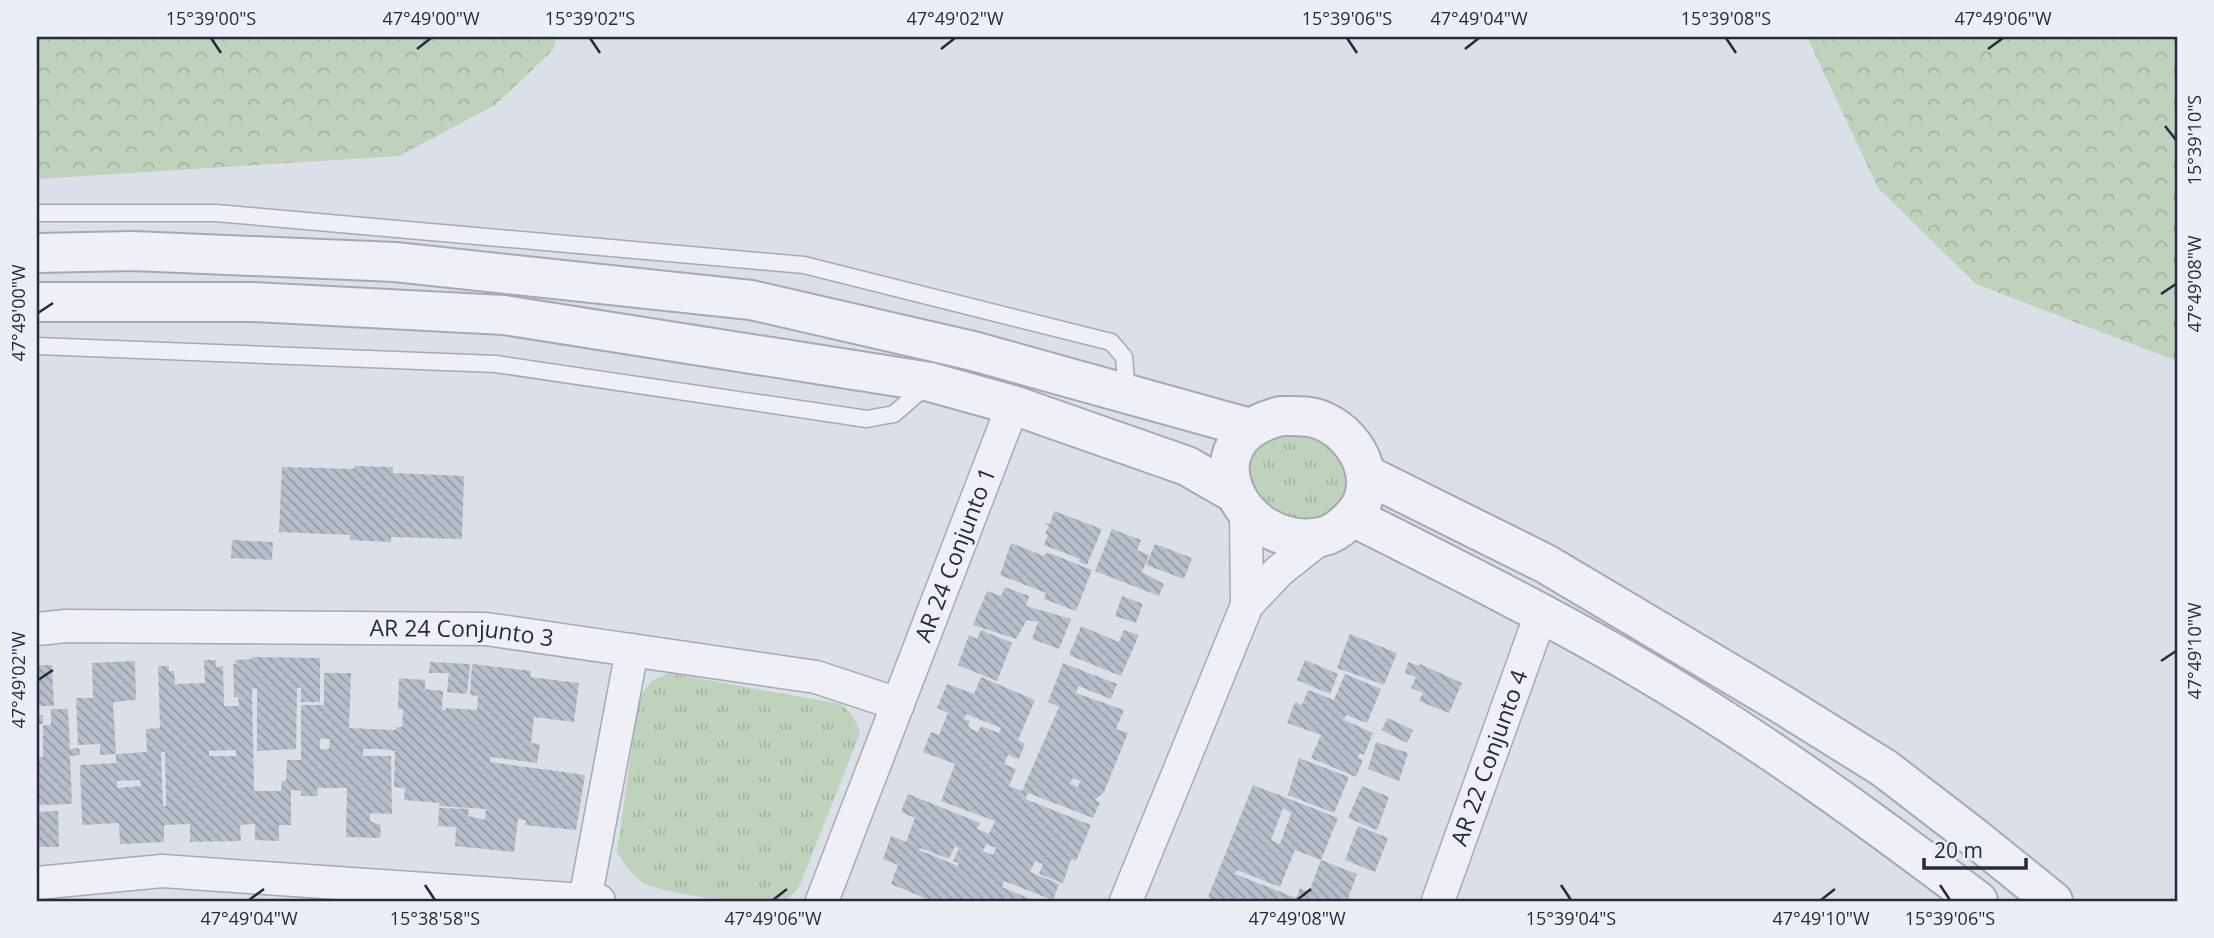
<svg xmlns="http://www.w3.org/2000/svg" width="2214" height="938" viewBox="0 0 2214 938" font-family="'Open Sans',sans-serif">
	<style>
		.forest { fill: url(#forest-crowns) }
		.park { fill: url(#park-tufts) }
		.building { fill: url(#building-back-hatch); fill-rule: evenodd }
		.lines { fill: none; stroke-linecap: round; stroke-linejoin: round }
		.service-casing { stroke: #a4a9b4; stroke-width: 19 }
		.minor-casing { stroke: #a4a9b4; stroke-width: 35 }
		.tertiary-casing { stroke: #a4a9b4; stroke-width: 42 }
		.service { stroke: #eef0f5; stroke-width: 16 }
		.minor { stroke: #eef0f5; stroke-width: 32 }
		.tertiary { stroke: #eef0f5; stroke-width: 38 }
		.ticks { fill: none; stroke: #242b3e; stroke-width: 2.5 }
		.labels { text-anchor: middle; stroke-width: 5; stroke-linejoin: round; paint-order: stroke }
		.street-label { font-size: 23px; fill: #242b3e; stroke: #ebeef5 }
		.neatline { fill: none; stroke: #242b3e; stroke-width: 2.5 }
		.ticks-label { font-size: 18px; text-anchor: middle; fill: #242b3e }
	</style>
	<defs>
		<pattern id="forest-crowns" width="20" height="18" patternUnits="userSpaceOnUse" patternTransform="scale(1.75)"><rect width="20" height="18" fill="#bfd2bc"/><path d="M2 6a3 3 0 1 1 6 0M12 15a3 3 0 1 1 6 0" fill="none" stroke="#a4b4a3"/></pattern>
		<pattern id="park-tufts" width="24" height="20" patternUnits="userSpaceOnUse" patternTransform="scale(1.75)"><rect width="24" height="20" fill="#bfd2bc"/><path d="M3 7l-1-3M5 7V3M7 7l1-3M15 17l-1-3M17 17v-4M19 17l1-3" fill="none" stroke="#a4b4a3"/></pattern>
		<pattern id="building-back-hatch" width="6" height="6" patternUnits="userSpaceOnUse" patternTransform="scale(1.75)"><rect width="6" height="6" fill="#b8bdca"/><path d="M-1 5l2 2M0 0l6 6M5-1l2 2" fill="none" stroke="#959aa5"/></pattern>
	</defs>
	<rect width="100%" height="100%" fill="#dbdfe7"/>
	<g class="forest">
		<polygon points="37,37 557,37 553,50 495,105 399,156 37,179"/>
		<polygon points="1807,37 2177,37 2177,361 1976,284 1878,188"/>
	</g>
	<g class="park">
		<polygon points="1300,423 1356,465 1336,522 1271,521 1237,461 1241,451"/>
		<path d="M668 673 840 704C851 712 856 720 860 733L800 885C796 890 792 897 785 900 768 908 664 894 646 884 633 877 624 865 617 852L639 697 652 681Z"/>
	</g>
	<g class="building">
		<polygon points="354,466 393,467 393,473 464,476 462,539 391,537 391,542 350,540 350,535 279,532 282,467 354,469"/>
		<polygon points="1054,511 1102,529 1087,565 1079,562 1080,559 1044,545 1048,535 1045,534 1049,526 1044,523 1050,524"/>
		<polygon points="1112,529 1141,540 1137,550 1149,555 1142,572 1164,584 1159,596 1095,571"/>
		<polygon points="232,540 273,542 272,560 231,558"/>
		<polygon points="1011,543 1044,556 1046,553 1052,554 1092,570 1076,611 1044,599 1046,593 1000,575"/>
		<polygon points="1155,544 1192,558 1184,579 1146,565"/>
		<polygon points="1005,587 1029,596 1026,606 1071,619 1059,649 1032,639 1038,622 1027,620 1016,639 973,625 987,591 1001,596"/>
		<polygon points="1122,596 1143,604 1136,623 1115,616"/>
		<polygon points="1081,626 1119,642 1124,630 1139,635 1121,676 1069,655"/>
		<polygon points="981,630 1012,643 997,681 958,665 969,635 977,639"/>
		<polygon points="1350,634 1397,653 1384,685 1337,668"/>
		<path d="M252 657 320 658V702H301V688H297L296 749 257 751V688L252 689 254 791H281L282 781H286L287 760H301V705H324V673H351L349 728 396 730V727H402L403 709H398L399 678 425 680V689L443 691 442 710H446V708L477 710 478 696 470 695 472 664 531 671 530 677 579 683 574 722 534 717 531 743 540 744 537 763 491 757 490 762 585 775 576 830 525 825 526 820 518 819 514 852 455 846 456 827 438 826 439 808 469 809 468 816 485 820 486 809 439 806 440 803 404 800 405 788 394 787 395 751 382 749H363V756H391L392 814 370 813V821L381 825 380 838 346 837 347 788H317L318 796H301V791L291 790V825H279V841L255 840V824L240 825 241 841 190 842V824L164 825V842L120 844 119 823 82 825 80 765 116 763V754L100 755V744L78 745 76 698H93L92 663 135 661 136 700 113 702 116 754 147 752 146 729 160 728 158 666H169V671H174L175 684 205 683 204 660H216V667L223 666 224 706H239L238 697H234L233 664H236L235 660 252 659ZM320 739H330L329 749H320ZM236 750V756H209V751ZM161 752H165L166 806H163ZM140 780 141 786 117 788V781Z"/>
		<polygon points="1305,660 1338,674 1330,694 1297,680"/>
		<polygon points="430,662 470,664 467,694 447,692 449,673 429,673"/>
		<polygon points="1408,662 1419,666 1420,664 1462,683 1449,713 1419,701 1423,693 1411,688 1416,677 1405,673"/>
		<path d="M1063 663 1117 684 1111 699 1078 686 1076 693 1124 710 1116 729 1128 733 1104 792 1095 800 1100 803 1093 818 1028 793 1025 799 1091 825 1076 861 1071 859 1063 883 1039 874 1043 864 1035 861 1030 872 1059 884 1053 900 1004 881 1002 887 1035 901H971L964 899 963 901H932L891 884 898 865 883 859 891 836 906 842 915 818 901 812 908 794 980 823 977 829 989 834 995 821 941 801 955 764 923 752 931 732 939 735 948 713 937 708 947 684 974 694 981 677 1035 700 1018 740 1025 744 1019 759 1008 755 1004 764 1016 769 1009 786 1022 791 1059 707 1048 702ZM966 714 1001 728 999 733 981 726 978 732 971 729 968 725 970 721 964 719ZM1072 778 1080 781 1078 787 1070 784ZM986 844 996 848 993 855 983 851ZM955 846 959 848 953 861 959 863 958 866 919 850 920 848 949 859Z"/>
		<polygon points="37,665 52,665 54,706 37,706"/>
		<polygon points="1345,674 1381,689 1367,723 1346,715 1344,720 1331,714 1373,733 1364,755 1360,753 1358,758 1363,760 1356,777 1311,758 1321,735 1287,723 1295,702 1302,705 1308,690 1334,700"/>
		<polygon points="51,709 68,709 70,749 79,748 80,755 70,756 72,804 37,805 37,715 43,715 43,724 39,724 39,757 43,757 43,725 51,725"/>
		<polygon points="1388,718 1413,730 1407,743 1381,730"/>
		<polygon points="1376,742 1408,753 1399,781 1368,769"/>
		<polygon points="1299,758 1349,777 1334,813 1288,795"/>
		<path d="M1253 785 1338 818 1321 860 1357 874 1347 901H1218L1208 897ZM1283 808 1291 813 1280 844 1271 840ZM1295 850 1321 860 1309 892 1300 888 1296 898 1235 874 1237 870 1280 887Z"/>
		<polygon points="1362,786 1389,797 1377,830 1348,818"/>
		<polygon points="58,811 59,847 37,847 37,812"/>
		<polygon points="1358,826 1388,838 1375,872 1345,860"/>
	</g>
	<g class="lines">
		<g class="service-casing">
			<g id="service">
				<polyline points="37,213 216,213 804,265 1111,342 1124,357 1127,393"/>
				<polyline points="37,346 496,364 867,419 894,414 926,386"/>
			</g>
		</g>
		<g class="minor-casing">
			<g id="minor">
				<polyline points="1246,513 1247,605"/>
				<path id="s1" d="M37 629 66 626 486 629 816 677 898 704"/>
				<polyline points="37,883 162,871 599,901"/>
				<polyline points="585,900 632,650"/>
				<path id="s2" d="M822 901 1013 405"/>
				<polyline points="1126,901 1247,605 1279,571 1322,537"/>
				<path id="s3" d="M1438 901 1541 614"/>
			</g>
		</g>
		<g class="tertiary-casing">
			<g id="tertiary">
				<polyline points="37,253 133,251 395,262 751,300 973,351 1250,428"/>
				<polyline points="37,302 253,302 504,315 930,382 1013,405 1187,466 1234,493"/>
				<path d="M1281 416C1295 416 1311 415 1323 421 1361 437 1384 490 1348 521 1341 528 1331 535 1321 537 1240 552 1184 439 1281 416Z"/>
				<polyline points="1367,475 1546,564 1783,705 1884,768 1975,838 2053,901"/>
				<path d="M1353 517C1446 564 1539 610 1629 662 1752 733 1866 816 1978 901"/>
			</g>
		</g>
		<use href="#service" class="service"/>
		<use href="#minor" class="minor"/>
		<use href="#tertiary" class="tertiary"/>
	</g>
	<path class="ticks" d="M211 38 221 53M590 38 600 53M1347 38 1357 53M1726 38 1736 53M417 49 431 38M941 49 955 38M1465 49 1479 38M1988 49 2003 38M2165 126 2176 140M2161 294 2176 284M38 313 53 303M2161 661 2176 651M38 680 53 670M425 885 435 900M1561 885 1571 900M1940 885 1950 900M249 900 264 889M773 900 787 889M1297 900 1311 889M1821 900 1835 889"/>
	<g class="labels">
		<g class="street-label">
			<text dy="8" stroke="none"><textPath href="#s2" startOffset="371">AR 24 Conjunto 1</textPath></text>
			<text dy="8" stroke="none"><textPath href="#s1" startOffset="425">AR 24 Conjunto 3</textPath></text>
			<text dy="8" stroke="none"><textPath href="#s3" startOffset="152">AR 22 Conjunto 4</textPath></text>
		</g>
	</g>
	<rect width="2214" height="938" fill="none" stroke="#ebeef5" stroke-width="77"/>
	<path d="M1924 858v10h102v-10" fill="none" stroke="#242b3e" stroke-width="3.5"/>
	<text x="1934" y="858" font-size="21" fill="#242b3e" stroke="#ebeef5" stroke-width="5" paint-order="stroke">20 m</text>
	<rect x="38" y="38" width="2138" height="862" class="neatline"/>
	<g class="ticks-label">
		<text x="211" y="25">15°39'00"S</text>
		<text x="431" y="25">47°49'00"W</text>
		<text x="590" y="25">15°39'02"S</text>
		<text x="955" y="25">47°49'02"W</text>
		<text x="1347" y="25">15°39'06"S</text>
		<text x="1479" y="25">47°49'04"W</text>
		<text x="1726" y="25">15°39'08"S</text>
		<text x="2003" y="25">47°49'06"W</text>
		<text transform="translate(2195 140) rotate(-90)" y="6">15°39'10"S</text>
		<text transform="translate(2195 284) rotate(-90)" y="6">47°49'08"W</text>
		<text transform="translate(19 313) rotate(-90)" y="6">47°49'00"W</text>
		<text transform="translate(2195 651) rotate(-90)" y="6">47°49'10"W</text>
		<text transform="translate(19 680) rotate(-90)" y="6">47°49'02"W</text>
		<text x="249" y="925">47°49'04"W</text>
		<text x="435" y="925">15°38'58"S</text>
		<text x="773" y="925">47°49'06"W</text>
		<text x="1297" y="925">47°49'08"W</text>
		<text x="1571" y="925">15°39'04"S</text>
		<text x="1821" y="925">47°49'10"W</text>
		<text x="1950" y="925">15°39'06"S</text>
	</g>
</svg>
